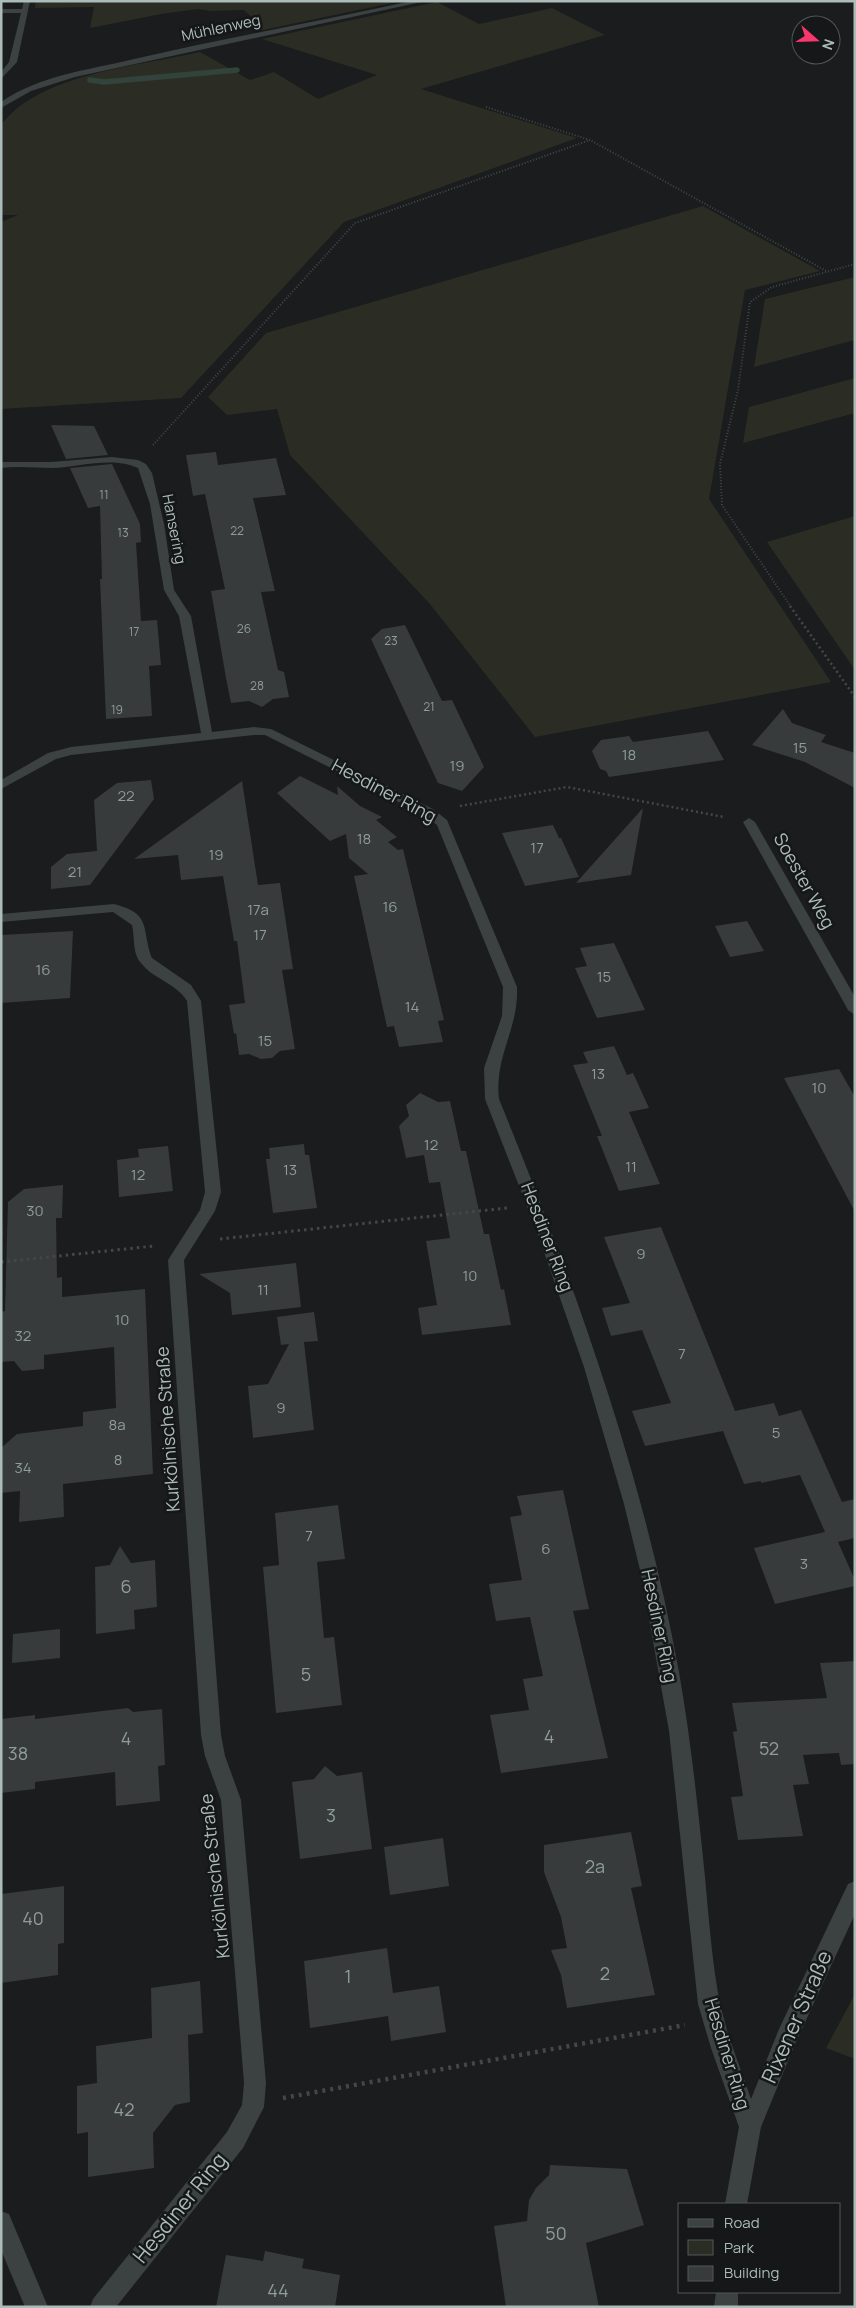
<svg xmlns="http://www.w3.org/2000/svg" width="856" height="2308" viewBox="0 0 856 2308" font-family="Manrope,sans-serif">
	<style>
		.green { fill: #2b2d24 }
		.lines { fill: none; stroke-linecap: round; stroke-linejoin: round }
		.stream { stroke: #31433a; stroke-width: 5.5 }
		.building { fill: #373b3c }
		.path-far3 { stroke: #414947; stroke-width: 2; stroke-dasharray: 1 2; stroke-linecap: butt }
		.path-far2 { stroke: #414947; stroke-width: 2.5; stroke-dasharray: 2 3; stroke-linecap: butt }
		.path-far1 { stroke: #414947; stroke-width: 3; stroke-dasharray: 2.5 4; stroke-linecap: butt }
		.path { stroke: #414947; stroke-width: 4.5; stroke-dasharray: 3 5; stroke-linecap: butt }
		.minor { fill: #3b4241; fill-rule: evenodd }
		.labels { text-anchor: middle; stroke-width: 5; stroke-linejoin: round; paint-order: stroke }
		.far-number-label { font-size: 12px; fill: #8f9c99 }
		.far-street-label { font-size: 15px; fill: #acbcb8; stroke: #151718 }
		.number-label { font-size: 15px; fill: #8f9c99 }
		.street-label { font-size: 18px; fill: #acbcb8; stroke: #151718 }
		.near-number-label { font-size: 18px; fill: #8f9c99 }
		.near-street-label { font-size: 21px; fill: #acbcb8; stroke: #151718 }
	</style>
	<rect width="100%" height="100%" fill="#1a1c1d"/>
	<g class="green">
		<polygon points="36,1 401,1 263,30 246,28 255,20 244,10 211,11 198,9 161,14 90,28 94,7 35,8"/>
		<path d="M437 2 479 24 552 8 605 35 421 89 577 138 344 222 181 398 1 409V225L3 221 18 215H1V124C9 116 17 107 27 101 74 71 146 64 200 52L250 80 274 72 318 99 377 75 262 39Z"/>
		<polygon points="703,206 820,271 745,290 709,499 831,682 535,737 430,604 290,455 277,409 227,415 208,397 266,333"/>
		<polygon points="855,277 855,340 754,367 765,299"/>
		<polygon points="855,378 855,413 743,443 749,407"/>
		<polygon points="855,516 855,670 767,542"/>
		<polygon points="855,1994 855,2059 826,2048"/>
	</g>
	<g class="lines">
		<polyline class="stream" points="90,80 104,82 237,70"/>
	</g>
	<g class="building">
		<polygon points="51,425 94,426 108,455 66,459"/>
		<polygon points="216,452 218,465 276,458 286,495 253,498 275,591 261,592 278,670 284,672 289,697 273,699 262,707 249,701 231,703 226,678 211,591 225,589 205,494 193,496 186,455"/>
		<polygon points="112,464 140,524 141,542 136,543 141,621 157,620 161,665 149,666 152,716 106,719 100,579 102,579 100,506 88,508 70,468"/>
		<polygon points="405,625 442,701 452,700 484,767 462,791 438,783 371,639 382,629"/>
		<polygon points="783,709 792,723 826,735 821,742 855,753 855,788 805,762 752,745"/>
		<polygon points="708,731 724,760 609,777 606,771 600,769 592,751 601,740 629,736 633,742"/>
		<polygon points="300,776 338,795 337,786 360,806 382,817 376,820 397,837 388,842 398,850 403,849 444,1020 438,1021 443,1042 399,1047 394,1026 387,1027 354,876 368,874 349,858 346,834 330,841 277,793"/>
		<polygon points="151,780 154,799 90,885 51,889 51,867 67,854 97,851 94,800 117,783"/>
		<polygon points="242,781 258,885 280,883 293,969 282,970 295,1049 280,1051 272,1058 261,1059 249,1054 239,1055 236,1033 234,1034 229,1005 245,1003 237,941 234,941 223,876 181,880 178,855 134,859"/>
		<polygon points="643,808 631,875 576,883"/>
		<polygon points="553,825 559,838 561,838 579,877 525,886 502,833"/>
		<polygon points="747,921 764,951 730,957 715,926"/>
		<polygon points="73,931 70,998 1,1003 1,935"/>
		<polygon points="614,943 645,1010 597,1018 575,968 587,966 580,948"/>
		<polygon points="614,1046 627,1075 633,1073 649,1108 629,1112 660,1184 619,1191 597,1136 602,1136 573,1065 588,1063 583,1052"/>
		<polygon points="839,1069 855,1097 855,1212 784,1078"/>
		<polygon points="420,1093 438,1102 450,1101 461,1151 466,1151 484,1234 489,1234 501,1290 504,1289 511,1325 422,1335 418,1308 437,1305 426,1241 450,1238 440,1182 429,1183 424,1155 406,1158 399,1126 409,1116 406,1105"/>
		<polygon points="304,1144 305,1155 309,1155 317,1208 273,1213 266,1159 270,1159 269,1148"/>
		<polygon points="168,1146 173,1191 119,1197 117,1160 139,1157 138,1149"/>
		<polygon points="63,1185 62,1218 56,1218 57,1278 62,1277 62,1297 145,1289 153,1474 63,1484 64,1517 19,1522 20,1491 1,1493 1,1448 17,1434 83,1426 83,1412 116,1408 114,1347 44,1355 44,1369 22,1371 14,1361 1,1362 1,1312 5,1311 8,1202 24,1189"/>
		<polygon points="661,1227 735,1411 774,1403 779,1416 801,1410 842,1502 855,1499 855,1538 838,1542 855,1580 855,1586 775,1604 754,1548 825,1532 800,1475 761,1483 761,1481 744,1484 723,1431 645,1446 632,1411 671,1403 642,1330 611,1336 602,1308 630,1303 604,1237"/>
		<polygon points="296,1263 301,1307 232,1315 230,1293 199,1274"/>
		<polygon points="314,1312 318,1341 304,1342 314,1430 253,1438 248,1386 268,1384 289,1344 281,1345 277,1317"/>
		<polygon points="563,1490 589,1609 573,1611 608,1758 501,1773 490,1715 529,1710 523,1679 543,1676 530,1617 496,1621 489,1584 522,1580 510,1517 522,1515 517,1496"/>
		<polygon points="338,1505 345,1559 317,1562 324,1638 334,1637 342,1705 276,1713 263,1567 279,1565 275,1513"/>
		<polygon points="120,1546 131,1563 155,1560 157,1607 134,1610 135,1629 96,1634 95,1567 110,1565"/>
		<polygon points="60,1629 60,1658 12,1663 13,1634"/>
		<polygon points="855,1661 855,1764 841,1765 839,1753 803,1755 809,1784 793,1785 803,1836 738,1840 731,1797 743,1796 733,1732 737,1731 732,1703 827,1698 820,1663"/>
		<polygon points="128,1708 133,1712 162,1709 165,1765 158,1766 160,1801 116,1806 115,1772 35,1782 35,1789 1,1793 1,1719 35,1715 35,1719"/>
		<polygon points="325,1766 337,1776 362,1772 372,1849 300,1859 292,1782 314,1779"/>
		<polygon points="631,1832 642,1886 631,1888 655,1995 567,2008 561,1975 551,1950 567,1948 561,1917 544,1872 544,1845"/>
		<polygon points="443,1838 449,1886 390,1895 384,1847"/>
		<polygon points="64,1886 64,1943 58,1944 58,1975 1,1983 1,1894"/>
		<polygon points="387,1948 393,1993 439,1986 446,2032 391,2041 388,2016 310,2028 304,1961"/>
		<polygon points="200,1981 203,2033 188,2035 190,2102 175,2105 153,2133 154,2168 88,2177 88,2132 77,2134 77,2086 97,2083 96,2046 152,2038 151,1988"/>
		<polygon points="550,2165 627,2169 644,2225 586,2243 599,2307 506,2307 494,2226 527,2221 529,2200 536,2188 549,2175"/>
		<polygon points="265,2251 304,2259 302,2268 340,2275 335,2307 216,2307 226,2255 263,2261"/>
	</g>
	<g class="lines">
		<g class="path-far3">
			<polyline points="486,107 590,140 828,272"/>
			<polyline points="153,445 355,223 590,140"/>
			<polyline points="791,607 722,505 720,464 738,390 750,302 772,287 855,264"/>
		</g>
		<g class="path-far2">
			<polyline points="790,606 855,697"/>
			<polyline points="460,806 567,787 724,817"/>
		</g>
		<g class="path-far1">
			<polyline points="220,1239 507,1208"/>
			<polyline points="1,1262 154,1246"/>
		</g>
		<polyline class="path" points="283,2098 685,2025"/>
		<g class="minor">
			<polygon points="24,1 30,1 17,62 1,79 1,72 9,62 21,13 1,13 1,9 22,9"/>
			<path d="M412 1H426L75 77 31 91 1 108V102C40 75 89 70 134 59 226 38 320 21 412 1Z"/>
			<path d="M112 457 138 460 146 464 152 473 164 524 174 590 191 616 212 732 254 727 271 729 433 809 447 820 517 987C519 1029 494 1056 499 1099 575 1285 643 1474 679 1672 691 1740 698 1809 705 1877 709 1920 712 1962 720 2004L728 2034 751 2099 779 2029 848 1884 855 1881V1914L795 2044 761 2127 747 2204H725L739 2127 711 2048 698 2004 669 1731 641 1574 624 1504 584 1367 537 1232 485 1099 484 1068 502 1016 503 987 437 825 425 815 265 735H254L71 755 56 759 1 789V780L48 753 71 747 201 733 179 616 164 590 150 504 138 468C113 456 79 467 52 468 35 468 18 466 1 468V462H51Z"/>
			<polygon points="749,818 755,822 855,997 855,1015 848,1010 743,822"/>
			<path d="M114 904C153 914 141 929 152 958L191 985 201 1001 221 1192 215 1211 184 1260 221 1735 225 1756 241 1800 266 2083 264 2107 243 2148 116 2307H90L93 2299 227 2132 242 2105 244 2083 221 1800 205 1756 201 1735 168 1260 200 1210 205 1192 187 1001C176 983 153 979 141 963 132 953 135 937 132 925L113 912 1 922V914Z"/>
			<polygon points="1,2211 9,2214 48,2307 25,2307 1,2250"/>
			<polygon points="716,2292 738,2292 738,2307 714,2307"/>
		</g>
	</g>
	<g class="labels">
		<g class="far-number-label">
			<text x="104" y="499">11</text>
			<text x="237" y="535">22</text>
			<text x="123" y="537">13</text>
			<text x="244" y="633">26</text>
			<text x="134" y="636">17</text>
			<text x="391" y="645">23</text>
			<text x="257" y="690">28</text>
			<text x="429" y="711">21</text>
			<text x="117" y="714">19</text>
		</g>
		<g class="far-street-label">
			<text transform="translate(221 28) rotate(-12)" y="5">Mühlenweg</text>
			<text transform="translate(174 529) rotate(79)" y="5">Hansering</text>
		</g>
		<g class="number-label">
			<text x="800" y="753">15</text>
			<text x="629" y="760">18</text>
			<text x="457" y="771">19</text>
			<text x="126" y="801">22</text>
			<text x="364" y="844">18</text>
			<text x="537" y="853">17</text>
			<text x="216" y="860">19</text>
			<text x="75" y="877">21</text>
			<text x="390" y="912">16</text>
			<text x="258" y="915">17a</text>
			<text x="260" y="940">17</text>
			<text x="43" y="975">16</text>
			<text x="604" y="982">15</text>
			<text x="412" y="1012">14</text>
			<text x="265" y="1046">15</text>
			<text x="598" y="1079">13</text>
			<text x="819" y="1093">10</text>
			<text x="431" y="1150">12</text>
			<text x="631" y="1172">11</text>
			<text x="290" y="1175">13</text>
			<text x="138" y="1180">12</text>
			<text x="35" y="1216">30</text>
			<text x="641" y="1259">9</text>
			<text x="470" y="1281">10</text>
			<text x="263" y="1295">11</text>
			<text x="122" y="1325">10</text>
			<text x="23" y="1341">32</text>
			<text x="682" y="1359">7</text>
			<text x="281" y="1413">9</text>
			<text x="117" y="1430">8a</text>
			<text x="776" y="1438">5</text>
			<text x="118" y="1465">8</text>
			<text x="23" y="1473">34</text>
			<text x="309" y="1541">7</text>
			<text x="546" y="1554">6</text>
			<text x="804" y="1569">3</text>
		</g>
		<g class="street-label">
			<text transform="translate(384 791) rotate(28)" y="6">Hesdiner Ring</text>
			<text transform="translate(804 881) rotate(61)" y="6">Soester Weg</text>
			<text transform="translate(547 1237) rotate(69)" y="6">Hesdiner Ring</text>
			<text transform="translate(168 1429) rotate(-94)" y="6">Kurkölnische Straße</text>
			<text transform="translate(659 1626) rotate(78)" y="6">Hesdiner Ring</text>
			<text transform="translate(215 1876) rotate(-96)" y="6">Kurkölnische Straße</text>
			<text transform="translate(727 2054) rotate(73)" y="6">Hesdiner Ring</text>
		</g>
		<g class="near-number-label">
			<text x="126" y="1593">6</text>
			<text x="306" y="1681">5</text>
			<text x="549" y="1743">4</text>
			<text x="126" y="1745">4</text>
			<text x="769" y="1755">52</text>
			<text x="18" y="1760">38</text>
			<text x="331" y="1822">3</text>
			<text x="595" y="1873">2a</text>
			<text x="33" y="1925">40</text>
			<text x="605" y="1980">2</text>
			<text x="348" y="1983">1</text>
			<text x="124" y="2116">42</text>
			<text x="556" y="2240">50</text>
			<text x="278" y="2297">44</text>
		</g>
		<g class="near-street-label">
			<text transform="translate(797 2017) rotate(-66)" y="7">Rixener Straße</text>
			<text transform="translate(180 2208) rotate(-51)" y="7">Hesdiner Ring</text>
		</g>
	</g>
	<rect width="856" height="2308" fill="none" stroke="#acbcb8" stroke-width="5"/>
	<rect x="678" y="2203" width="162" height="90" fill="#151718" stroke="#515958"/>
	<rect x="688" y="2219" width="25" height="8" fill="#3b4241" stroke="#515958"/>
	<text x="724" y="2228" font-size="15" fill="#acbcb8">Road</text>
	<rect x="688" y="2240" width="25" height="15" fill="#2b2d24" stroke="#515958"/>
	<text x="724" y="2253" font-size="15" fill="#acbcb8">Park</text>
	<rect x="688" y="2266" width="25" height="15" fill="#373b3c" stroke="#515958"/>
	<text x="724" y="2278" font-size="15" fill="#acbcb8">Building</text>
	<g transform="translate(816 40) rotate(110)"><circle r="24" fill="#151718" stroke="#515958"/>
	<path d="M0-4L9 19L0 12L-9 19Z" fill="#f8376c"/>
	<text y="-8" font-size="14" font-weight="bold" text-anchor="middle" fill="#acbcb8">N</text>
	</g>
</svg>
